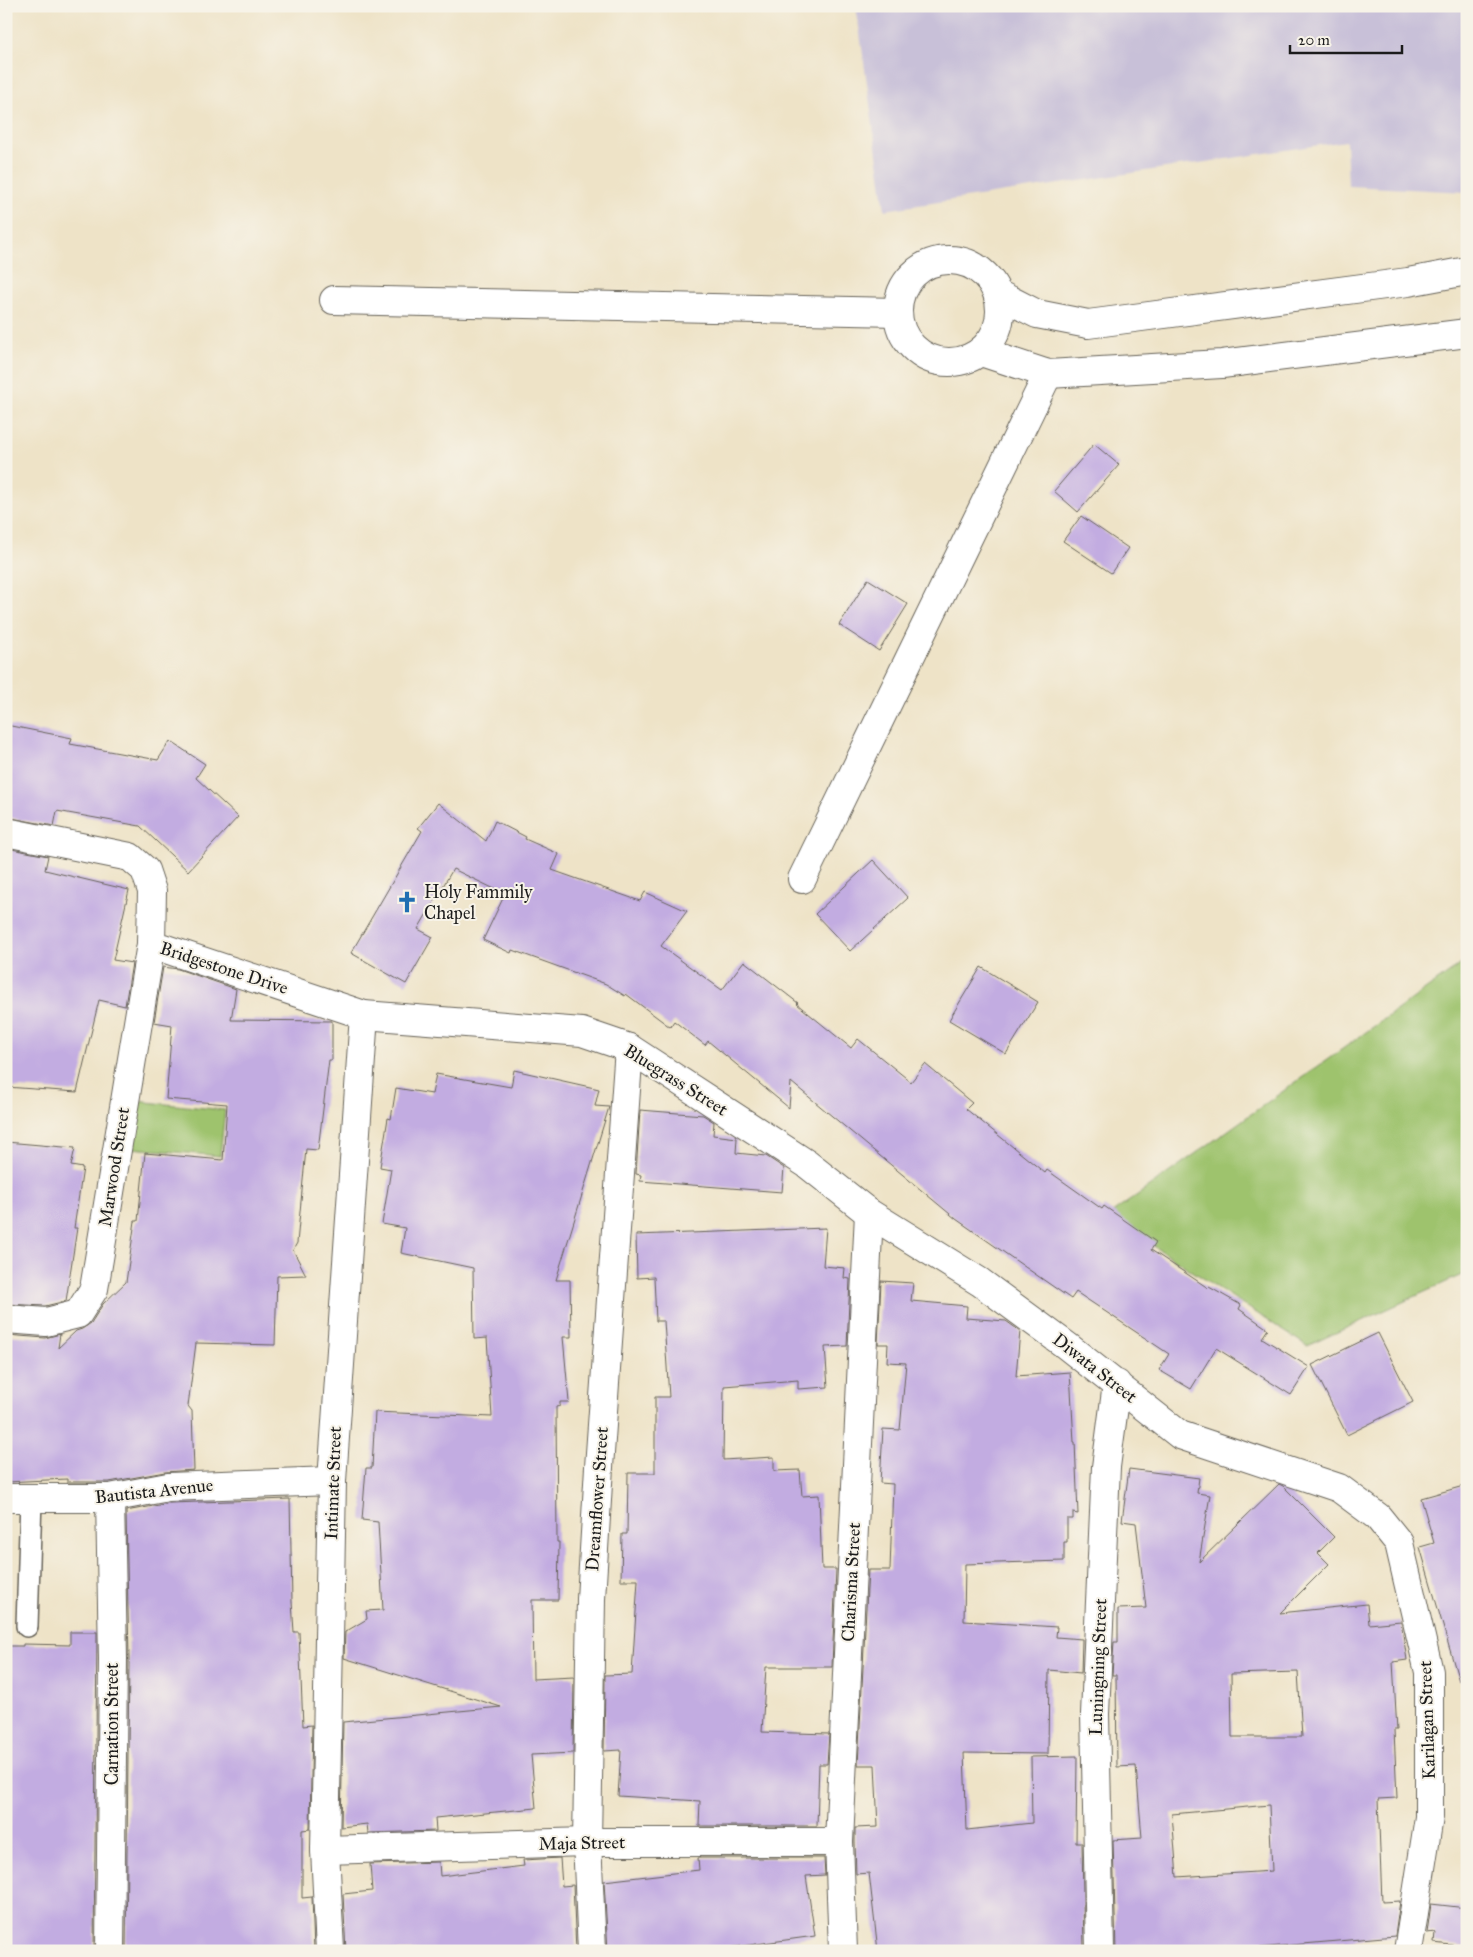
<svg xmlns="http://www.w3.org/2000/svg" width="1473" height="1957" viewBox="0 0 1473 1957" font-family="'IM FELL Great Primer',serif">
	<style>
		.industrial { fill: #c8c0d8 }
		.green { fill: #9ec36d; stroke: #5d7044 }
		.building { fill: #c2ace1; fill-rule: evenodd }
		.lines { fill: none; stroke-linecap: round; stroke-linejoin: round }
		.service-casing { stroke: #666258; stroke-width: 24 }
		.minor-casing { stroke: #666258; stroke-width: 30 }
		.service { stroke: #fff; stroke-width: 21 }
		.minor { stroke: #fff; stroke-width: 28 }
		.labels { text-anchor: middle; stroke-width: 4; stroke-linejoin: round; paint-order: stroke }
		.poi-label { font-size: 18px; fill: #1c1c1c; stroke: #f7f3e8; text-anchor: start }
		.street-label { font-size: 18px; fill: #1c1c1c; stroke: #f7f3e8 }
	</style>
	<rect width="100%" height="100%" fill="#f7f3e8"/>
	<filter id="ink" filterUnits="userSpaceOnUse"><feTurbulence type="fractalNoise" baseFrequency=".02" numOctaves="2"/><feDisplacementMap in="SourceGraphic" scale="10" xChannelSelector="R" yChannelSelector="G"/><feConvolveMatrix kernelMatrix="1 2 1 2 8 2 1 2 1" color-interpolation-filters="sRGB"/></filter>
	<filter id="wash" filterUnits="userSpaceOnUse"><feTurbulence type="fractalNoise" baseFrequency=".0096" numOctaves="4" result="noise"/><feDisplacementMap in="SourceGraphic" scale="20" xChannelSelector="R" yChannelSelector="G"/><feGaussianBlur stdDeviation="1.12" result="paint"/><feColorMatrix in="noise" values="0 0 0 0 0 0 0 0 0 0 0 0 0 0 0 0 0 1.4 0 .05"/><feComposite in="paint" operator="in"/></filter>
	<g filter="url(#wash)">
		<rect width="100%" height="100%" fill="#eee3c7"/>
		<polygon class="industrial" points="856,6 1467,6 1467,192 1348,186 1346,141 885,210"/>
		<g class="green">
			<polygon points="1467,960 1467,1279 1464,1274 1307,1346 1108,1216"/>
			<polygon points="136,1101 225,1110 220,1156 131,1148"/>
		</g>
		<g id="blocks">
			<g class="building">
				<polygon points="1094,444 1119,465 1078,512 1054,491"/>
				<polygon points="1081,516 1128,548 1111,573 1063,541"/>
				<polygon points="868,579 908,604 879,651 839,625"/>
				<polygon points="6,725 72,738 70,744 158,760 170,741 205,764 196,778 238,817 188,871 140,826 57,811 54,826 6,817"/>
				<polygon points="438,803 486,841 495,821 526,837 525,839 559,854 552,870 640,901 645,892 687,911 661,946 722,990 744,961 798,1003 797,1004 851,1048 858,1039 911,1082 925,1064 972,1103 966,1109 1045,1173 1047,1170 1102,1209 1104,1206 1156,1242 1151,1250 1208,1288 1209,1287 1241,1305 1239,1309 1268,1329 1262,1338 1309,1367 1291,1395 1216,1348 1191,1389 1159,1370 1169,1354 1076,1292 1071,1299 956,1219 791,1082 789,1108 708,1041 705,1045 674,1021 670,1027 626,994 625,996 606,984 512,950 511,953 483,940 505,894 453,869 418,929 433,937 406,984 351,953 422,831 418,828"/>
				<polygon points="6,848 48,856 45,870 129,890 113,960 132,963 125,1006 99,1000 77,1092 6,1087"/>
				<polygon points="873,860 908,898 850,951 815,914"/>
				<polygon points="163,967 178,969 236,989 231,1020 332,1021 332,1060 329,1060 318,1150 306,1149 297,1243 293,1250 306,1275 277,1276 275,1345 196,1343 188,1406 192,1411 194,1470 165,1472 109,1482 67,1482 67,1479 6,1482 9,1349 6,1335 45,1338 60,1334 58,1348 76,1331 82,1329 91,1323 103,1304 126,1282 135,1221 138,1221 145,1153 223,1160 227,1104 166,1099 172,1025 154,1022"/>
				<polygon points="981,967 1038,1002 1006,1054 949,1020"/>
				<polygon points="514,1070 599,1089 595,1106 609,1107 556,1280 570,1280 571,1337 563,1337 569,1402 560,1402 560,1406 556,1407 557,1542 559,1542 558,1600 532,1600 533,1679 574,1677 573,1753 531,1755 536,1808 435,1818 436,1831 368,1833 367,1824 341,1827 343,1722 501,1707 344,1658 345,1632 367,1619 366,1611 383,1610 378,1522 362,1520 366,1468 372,1468 375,1412 492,1417 487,1338 474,1339 473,1268 401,1253 405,1228 382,1224 391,1169 380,1167 388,1118 391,1119 396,1088 432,1094 436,1074 511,1087"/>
				<polygon points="640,1110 703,1115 714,1122 713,1135 737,1138 736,1153 766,1156 784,1168 782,1192 640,1181 641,1175 636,1174"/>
				<polygon points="6,1142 75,1148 71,1166 83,1168 74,1228 77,1228 66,1301 45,1306 6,1304"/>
				<polygon points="826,1228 823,1266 845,1268 844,1278 850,1279 847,1346 825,1347 828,1387 798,1389 798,1380 724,1386 723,1460 774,1457 774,1471 800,1470 802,1496 819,1495 822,1569 836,1569 832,1667 766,1667 762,1732 829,1734 827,1764 819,1764 817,1826 699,1826 700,1801 618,1796 621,1750 604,1751 605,1675 632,1674 638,1580 621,1580 622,1534 627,1534 628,1473 655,1473 655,1397 669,1397 664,1321 656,1321 654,1277 637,1278 636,1235"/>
				<polygon points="881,1281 913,1283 911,1301 967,1306 966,1318 1006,1321 1020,1331 1016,1376 1070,1372 1074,1442 1075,1442 1078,1514 1073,1513 1073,1519 1067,1519 1067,1542 1064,1542 1064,1561 965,1564 964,1621 1057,1627 1056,1637 1082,1639 1081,1673 1049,1670 1048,1754 964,1753 967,1830 1032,1823 1031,1757 1077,1756 1076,1843 1082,1843 1084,1951 878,1951 869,1873 856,1874 855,1842 855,1828 878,1827 875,1765 858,1765 868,1570 890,1570 893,1484 880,1483 883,1429 900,1430 906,1363 887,1362 888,1344 878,1344"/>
				<polygon points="1378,1333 1413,1402 1347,1435 1312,1365"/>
				<path d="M1129 1469 1199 1478 1197 1493 1210 1495 1199 1562 1279 1484 1283 1486 1334 1537 1318 1553 1329 1564 1280 1613 1367 1604 1369 1624 1401 1621 1407 1660 1393 1662 1397 1730H1394L1397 1798 1378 1799 1382 1902 1400 1901 1395 1936 1223 1951H1116L1113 1840 1142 1838 1136 1766 1117 1767 1116 1675H1112L1114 1642H1118V1609L1146 1608 1136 1523 1122 1521ZM1298 1672 1302 1737H1232L1231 1674ZM1269 1805 1272 1871 1177 1877 1172 1814Z"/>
				<polygon points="1467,1485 1467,1680 1459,1681 1420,1547 1434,1543 1421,1498"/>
				<polygon points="290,1499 292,1602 294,1632 299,1632 303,1726 312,1725 310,1829 302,1830 302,1898 312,1897 314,1951 126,1951 129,1659 126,1511 170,1503"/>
				<polygon points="70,1632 97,1632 94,1951 6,1951 6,1646 23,1646 23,1644 70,1645"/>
				<polygon points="560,1858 562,1886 573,1885 576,1951 346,1951 343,1894 372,1891 370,1864 439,1862 440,1876 524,1866 523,1860"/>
				<polygon points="698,1858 824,1858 825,1875 806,1876 815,1936 705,1951 608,1951 604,1881 699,1870"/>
				<polygon points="1431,1904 1467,1908 1467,1947 1434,1943 1435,1932 1427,1933"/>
			</g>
		</g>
	</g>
	<g filter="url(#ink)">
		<use href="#blocks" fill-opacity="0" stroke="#666258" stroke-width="1"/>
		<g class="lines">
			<g class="service-casing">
				<polyline id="service" points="27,1626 31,1499"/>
			</g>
			<g class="minor-casing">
				<g id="minor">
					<circle cx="949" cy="311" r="51"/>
					<polyline points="998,294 1037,314 1088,324 1408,282 1467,271"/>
					<polyline points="334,300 898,312"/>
					<polyline points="981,352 1048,374 1222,364 1467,333"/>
					<polyline points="6,832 130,857 145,870 152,891 151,944 364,1015 582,1032 629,1048 807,1164 869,1213 980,1282 1067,1346 1180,1435 1339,1488 1378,1517 1399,1543 1429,1672 1429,1817 1408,1951"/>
					<polyline points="802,879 1048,374"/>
					<polyline points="6,1319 46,1322 78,1314 94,1289 151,944"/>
					<polyline points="6,1498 110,1498 168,1487 332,1481"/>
					<polyline points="110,1498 113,1659 110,1951"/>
					<polyline points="325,1850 587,1842 839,1842"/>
					<polyline points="330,1951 325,1850 332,1481 364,1015"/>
					<polyline points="592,1951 587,1842 591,1599 599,1467 629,1048"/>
					<polyline points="843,1951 839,1842 869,1213"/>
					<polyline points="1100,1951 1095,1714 1106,1467 1117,1384"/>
				</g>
			</g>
			<use href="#service" class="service"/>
			<use href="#minor" class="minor"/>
		</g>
	</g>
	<defs>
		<g id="church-bare" transform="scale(1.725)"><path d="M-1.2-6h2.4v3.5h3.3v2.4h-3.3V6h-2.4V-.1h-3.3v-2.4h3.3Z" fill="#1f6fb2" stroke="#f7f3e8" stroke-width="2.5" paint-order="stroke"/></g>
	</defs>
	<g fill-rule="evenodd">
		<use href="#church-bare" x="407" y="902"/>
	</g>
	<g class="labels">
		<g class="poi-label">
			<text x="424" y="898">Holy Fammily<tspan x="424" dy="21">Chapel</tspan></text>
		</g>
		<g class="street-label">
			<text transform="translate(224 968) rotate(18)" y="6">Bridgestone Drive</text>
			<text transform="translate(676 1080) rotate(32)" y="6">Bluegrass Street</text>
			<text transform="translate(114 1167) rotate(-81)" y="6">Marwood Street</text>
			<text transform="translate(1095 1368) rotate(38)" y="6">Diwata Street</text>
			<text transform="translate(333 1483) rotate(-88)" y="6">Intimate Street</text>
			<text transform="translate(154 1491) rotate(-6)" y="6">Bautista Avenue</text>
			<text transform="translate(597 1499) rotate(-86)" y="6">Dreamflower Street</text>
			<text transform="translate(851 1582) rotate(-87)" y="6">Charisma Street</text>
			<text transform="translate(1098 1667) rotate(-88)" y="6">Luningning Street</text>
			<text transform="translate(1427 1720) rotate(-92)" y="6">Karilagan Street</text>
			<text transform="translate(112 1724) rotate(-90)" y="6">Carnation Street</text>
			<text transform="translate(582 1843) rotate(-1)" y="6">Maja Street</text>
		</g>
	</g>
	<rect width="1473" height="1957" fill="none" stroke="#f7f3e8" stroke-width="25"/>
	<path d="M1290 45v8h112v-8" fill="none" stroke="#1c1c1c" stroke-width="2.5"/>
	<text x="1298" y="45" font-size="15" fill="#1c1c1c" stroke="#f7f3e8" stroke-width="4" paint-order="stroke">20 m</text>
</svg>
